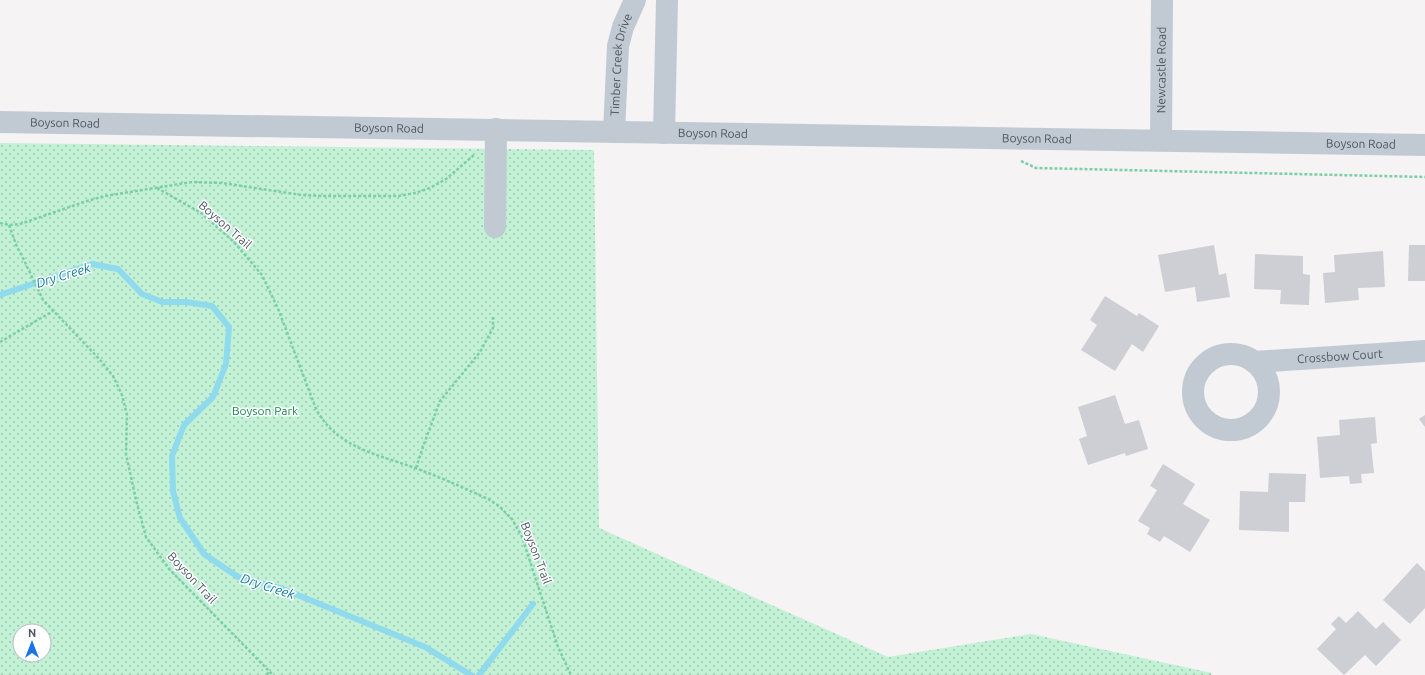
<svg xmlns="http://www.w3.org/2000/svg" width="1425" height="675" viewBox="0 0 1425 675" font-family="Ubuntu,sans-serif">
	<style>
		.grass { fill: url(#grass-dots); fill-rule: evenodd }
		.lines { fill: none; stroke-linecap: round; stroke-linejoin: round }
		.stream { stroke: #90daee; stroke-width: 6 }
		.building { fill: #cdcfd5 }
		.path { stroke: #7ad0a6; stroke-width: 2.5; stroke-dasharray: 3 2; stroke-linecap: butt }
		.minor { stroke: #c1cad2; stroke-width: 22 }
		.labels { text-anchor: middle; stroke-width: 3; stroke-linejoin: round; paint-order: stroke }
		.street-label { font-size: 12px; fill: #4a5661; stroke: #fff }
		.park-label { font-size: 12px; fill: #17864f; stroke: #fff }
		.water-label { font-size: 13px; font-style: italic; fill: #0c7c9b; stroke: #fff }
	</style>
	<defs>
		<pattern id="grass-dots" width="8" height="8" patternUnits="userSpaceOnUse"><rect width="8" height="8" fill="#c3f1d5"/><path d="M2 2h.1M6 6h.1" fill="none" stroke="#a0c6b0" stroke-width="1.8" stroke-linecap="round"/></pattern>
	</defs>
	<rect width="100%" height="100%" fill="#f5f3f3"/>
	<path class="grass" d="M0 143 594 150 599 528 888 657 1031 634 1212 673 1211 675H0ZM20 631H44V655H20Z"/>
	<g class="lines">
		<g class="stream">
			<polyline points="0,295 92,264 118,269 142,294 162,302 186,302 212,306 229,327 226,364 213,397 184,425 172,456 173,491 180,518 204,554 238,577 283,589 425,647 471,675"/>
			<polyline points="479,675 533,604"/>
		</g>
	</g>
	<g class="building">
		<polygon points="1214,245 1219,275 1226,273 1230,297 1197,302 1195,287 1165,292 1158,255"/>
		<polygon points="1409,245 1425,245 1425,281 1408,281"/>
		<polygon points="1383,251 1385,287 1358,288 1359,300 1325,303 1323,273 1335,272 1334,255"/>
		<polygon points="1255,254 1303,256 1303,274 1310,275 1309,305 1280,304 1281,290 1254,289"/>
		<polygon points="1105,296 1137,316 1139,313 1159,326 1143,352 1132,344 1115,371 1081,350 1097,325 1090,320"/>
		<polygon points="1115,395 1125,424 1139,420 1148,449 1126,456 1125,453 1088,465 1079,439 1087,436 1078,407"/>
		<polygon points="1425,415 1425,427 1419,419"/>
		<polygon points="1375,417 1377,443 1371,444 1374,473 1361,474 1362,483 1350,484 1349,476 1320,478 1317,437 1340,435 1339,420"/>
		<polygon points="1163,464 1195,484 1183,504 1210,520 1190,552 1164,536 1160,542 1147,534 1150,528 1138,521 1157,490 1150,486"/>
		<polygon points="1269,473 1306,474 1305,502 1289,502 1289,532 1239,530 1240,491 1268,492"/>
		<polygon points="1417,563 1425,571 1425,608 1410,624 1383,600"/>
		<polygon points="1358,611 1376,629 1383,622 1401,640 1376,666 1365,655 1344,675 1317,649 1336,629 1331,624 1339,616 1346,623"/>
	</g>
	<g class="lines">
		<g class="path">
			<polyline points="1021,161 1036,168 1425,177"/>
			<path d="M157 188 201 213 234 242 262 275 279 311 316 409C323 421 330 430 342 438 363 453 391 459 415 468 440 477 464 488 488 499L499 506 512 519 522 537 558 647 571 675"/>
			<polyline points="0,223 9,225 20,224 87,201 105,196 192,182 222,183 302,195 321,196 399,196 415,193 430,188 446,179 474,155"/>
			<polyline points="9,225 17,247 22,256 43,300 101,361 113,376 122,395 127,415 126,454 136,500 146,537 170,570 273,675"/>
			<polyline points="0,342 53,311"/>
			<polyline points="416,468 424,444 440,401 480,352 493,328 493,317"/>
			<polyline points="267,675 269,671"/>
		</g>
		<g class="minor">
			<path id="s1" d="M0 122 1425 145"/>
			<path id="s2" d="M614 132 618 46 623 27 635 0"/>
			<polyline points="664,133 667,0"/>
			<path id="s3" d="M1161 140 1162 0"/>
			<polyline points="495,227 496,129"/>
			<circle cx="1231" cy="392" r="38"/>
			<path id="s4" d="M1254 362 1425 351"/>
		</g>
	</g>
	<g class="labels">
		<g class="street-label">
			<text dy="4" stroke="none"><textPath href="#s2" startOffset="68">Timber Creek Drive</textPath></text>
			<text dy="4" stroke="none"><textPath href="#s3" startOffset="70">Newcastle Road</textPath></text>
			<text dy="4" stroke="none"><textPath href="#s1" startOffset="65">Boyson Road</textPath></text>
			<text dy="4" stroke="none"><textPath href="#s1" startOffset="389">Boyson Road</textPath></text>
			<text dy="4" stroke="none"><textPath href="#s1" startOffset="713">Boyson Road</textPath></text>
			<text dy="4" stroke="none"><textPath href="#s1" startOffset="1037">Boyson Road</textPath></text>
			<text dy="4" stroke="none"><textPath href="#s1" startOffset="1361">Boyson Road</textPath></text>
			<text transform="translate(225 225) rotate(41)" y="4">Boyson Trail</text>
			<text dy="4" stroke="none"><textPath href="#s4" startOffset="86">Crossbow Court</textPath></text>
			<text transform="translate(536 553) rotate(69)" y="4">Boyson Trail</text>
			<text transform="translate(192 578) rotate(47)" y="4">Boyson Trail</text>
		</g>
		<g class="park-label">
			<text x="265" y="415">Boyson Park</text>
		</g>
		<g class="water-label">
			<text transform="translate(63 275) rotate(-17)" y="5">Dry Creek</text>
			<text transform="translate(268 586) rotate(18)" y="5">Dry Creek</text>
		</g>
	</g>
	<g transform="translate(32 643)"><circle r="19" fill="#ffffff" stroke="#b7bbc0"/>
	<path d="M0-3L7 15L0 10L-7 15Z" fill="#1a73e8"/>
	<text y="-6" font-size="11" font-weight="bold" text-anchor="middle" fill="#4a5661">N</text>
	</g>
</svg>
